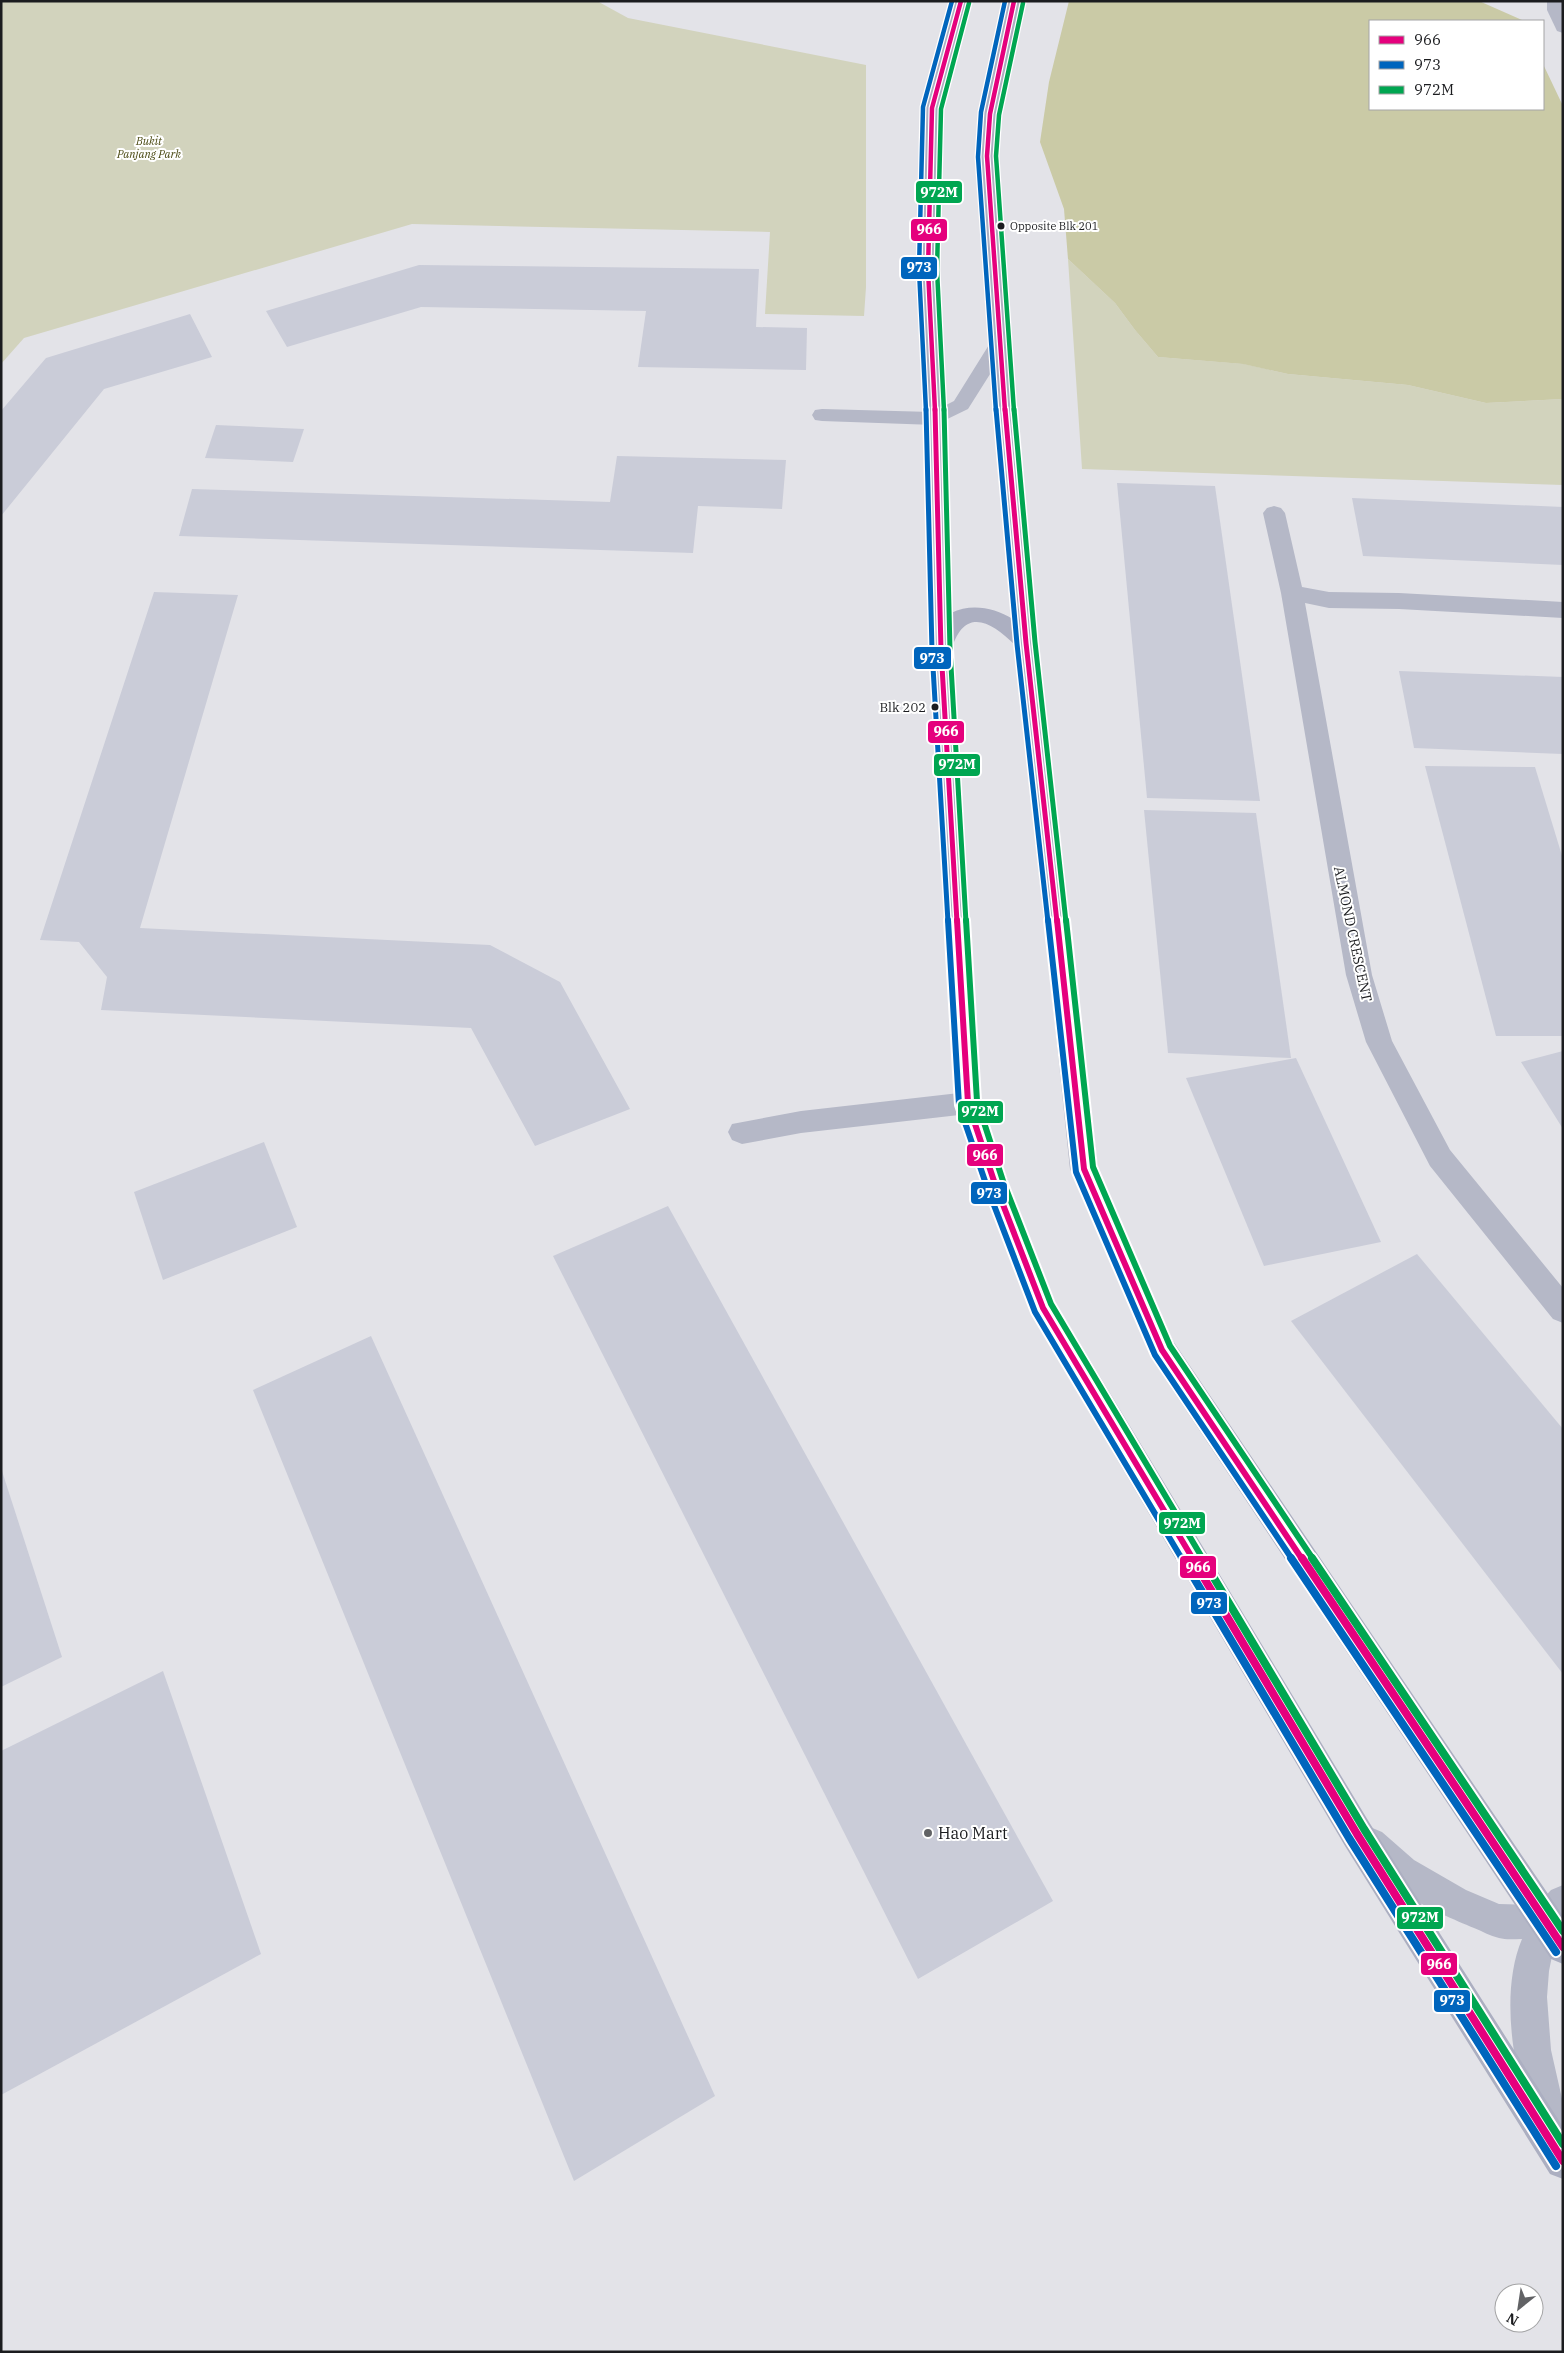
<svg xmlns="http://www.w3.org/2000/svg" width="1564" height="2353" viewBox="0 0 1564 2353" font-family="'IBM Plex Serif',serif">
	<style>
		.green { fill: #d2d3bd }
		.forest { fill: #cacaa6 }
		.building { fill: #caccd8 }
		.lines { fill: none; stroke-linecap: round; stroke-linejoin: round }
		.service { fill: #b5b8c7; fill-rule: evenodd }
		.minor { fill: #b5b8c7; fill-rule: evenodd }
		.secondary { fill: #acafc1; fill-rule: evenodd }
		.bus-1-far3-casing { stroke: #fff; stroke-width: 7 }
		.bus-1-far2-casing { stroke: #fff; stroke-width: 8 }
		.bus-1-far1-casing { stroke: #fff; stroke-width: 10 }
		.bus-1-casing { stroke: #fff; stroke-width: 12 }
		.bus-2-far3-casing { stroke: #fff; stroke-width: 7 }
		.bus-2-far2-casing { stroke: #fff; stroke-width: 8 }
		.bus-2-far1-casing { stroke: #fff; stroke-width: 10 }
		.bus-2-casing { stroke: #fff; stroke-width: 12 }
		.bus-3-far3-casing { stroke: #fff; stroke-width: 7 }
		.bus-3-far2-casing { stroke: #fff; stroke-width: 8 }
		.bus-3-far1-casing { stroke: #fff; stroke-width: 10 }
		.bus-3-casing { stroke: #fff; stroke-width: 12 }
		.bus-1-far3 { stroke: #e5007d; stroke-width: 4.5 }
		.bus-1-far2 { stroke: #e5007d; stroke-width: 5 }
		.bus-1-far1 { stroke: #e5007d; stroke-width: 6 }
		.bus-1 { stroke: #e5007d; stroke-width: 8 }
		.bus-2-far3 { stroke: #0065bd; stroke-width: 4.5 }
		.bus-2-far2 { stroke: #0065bd; stroke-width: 5 }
		.bus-2-far1 { stroke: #0065bd; stroke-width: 6 }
		.bus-2 { stroke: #0065bd; stroke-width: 8 }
		.bus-3-far3 { stroke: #00a651; stroke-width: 4.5 }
		.bus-3-far2 { stroke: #00a651; stroke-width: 5 }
		.bus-3-far1 { stroke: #00a651; stroke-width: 6 }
		.bus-3 { stroke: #00a651; stroke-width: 8 }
		.bus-dot { fill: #1b1c1f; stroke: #fff; stroke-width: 2 }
		.poi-dot { fill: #616265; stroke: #fff; stroke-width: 2 }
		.labels { text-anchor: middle; stroke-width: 4; stroke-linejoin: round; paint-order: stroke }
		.far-park-label { font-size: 11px; font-style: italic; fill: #4a4912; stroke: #fff }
		.far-bus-label { font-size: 11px; fill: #1b1c1f; stroke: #fff; text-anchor: start }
		.bus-label { font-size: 13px; fill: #1b1c1f; stroke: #fff; text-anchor: end }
		.street-label { font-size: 14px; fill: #1b1c1f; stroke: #fff }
		.near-poi-label { font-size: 16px; fill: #1b1c1f; stroke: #fff; text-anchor: start }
		.line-badge { stroke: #fff; stroke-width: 2 }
		.badge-label { font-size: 14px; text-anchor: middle; font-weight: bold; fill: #fff }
	</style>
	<rect width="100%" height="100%" fill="#e3e3e8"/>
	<g class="green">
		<polygon points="1,1 597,1 628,18 866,65 866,287 864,316 765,314 770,232 412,224 24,338 1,364"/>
		<polygon points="1068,259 1115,303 1135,330 1158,357 1244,364 1288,374 1408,385 1486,403 1563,399 1563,485 1082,469"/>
	</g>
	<polygon class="forest" points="1069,1 1479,1 1522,20 1370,21 1370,109 1543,109 1543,64 1563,106 1563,399 1486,403 1408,385 1288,374 1243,364 1158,357 1135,330 1115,303 1068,259 1064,209 1040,142 1049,82"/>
	<g class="building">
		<polygon points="419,265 759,269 756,327 807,328 806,370 638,367 646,311 421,307 287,347 266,311"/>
		<polygon points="190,314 212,357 104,389 1,516 1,411 46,358"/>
		<polygon points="216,425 304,429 293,462 205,458"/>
		<polygon points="617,456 786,460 782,509 698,506 693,553 179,536 192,489 610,502"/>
		<polygon points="1117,483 1215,486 1260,801 1147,798"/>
		<polygon points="1352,498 1563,507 1563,565 1363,556"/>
		<polygon points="154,592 238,595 140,928 490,945 560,982 630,1109 535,1146 471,1028 101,1010 107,977 79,942 40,940"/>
		<polygon points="1399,671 1563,677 1563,754 1414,748"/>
		<polygon points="1425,766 1535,767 1563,859 1563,1036 1496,1036"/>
		<polygon points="1144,810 1256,813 1291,1058 1168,1053"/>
		<polygon points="1563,1051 1563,1129 1521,1062"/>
		<polygon points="1296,1058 1381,1242 1264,1266 1186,1078"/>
		<polygon points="264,1142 297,1227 163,1280 134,1192"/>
		<polygon points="668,1206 1053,1901 918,1979 553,1256"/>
		<polygon points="1417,1254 1563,1429 1563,1674 1291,1321"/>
		<polygon points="371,1336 715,2096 574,2181 253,1390"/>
		<polygon points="1,1468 62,1657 1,1687"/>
		<polygon points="163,1671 261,1954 1,2095 1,1751"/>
	</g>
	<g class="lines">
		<g class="service">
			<polygon points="999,338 1006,340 1009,344 968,409 935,425 822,421 815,420 812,415 815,410 822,409 932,412 954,401 992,340"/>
			<polygon points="968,1092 977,1095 981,1103 977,1111 968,1114 801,1133 742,1144 732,1140 728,1132 732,1124 801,1111"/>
		</g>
		<g class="minor">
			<polygon points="1563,1 1563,33 1557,31 1547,10 1547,1"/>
			<polygon points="1274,506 1281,508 1285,513 1302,587 1329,592 1399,593 1563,602 1563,618 1399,609 1329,608 1305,603 1372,975 1392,1041 1450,1150 1563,1288 1563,1323 1553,1319 1430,1166 1366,1042 1346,975 1281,593 1263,513 1267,508"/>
			<path d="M1370 1827 1382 1832 1414 1860 1466 1890 1499 1904 1537 1905 1551 1890 1563 1885V1929L1554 1946 1549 1971 1547 1997 1551 2050 1563 2103V2138L1551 2143 1538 2138C1515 2083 1498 1996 1522 1939 1514 1939 1506 1940 1499 1938 1490 1936 1482 1931 1474 1928 1436 1912 1369 1883 1353 1844L1358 1832Z"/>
		</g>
		<path class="secondary" d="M953 1H969L941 108 937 270 945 419 951 613C972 603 994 608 1013 619L989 344 978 156 981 114 1006 1H1022L999 114 996 156 1009 344 1037 643 1098 1169 1173 1341 1563 1916V1964L1551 1959 1152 1359 1070 1169 1015 645C992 622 965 606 952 648L981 1103 1009 1184 1055 1302 1369 1822 1563 2127V2179L1550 2174 1345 1846 1033 1317 981 1184 955 1103 930 649 925 419 919 270 923 108Z"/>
		<g class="bus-1-far3-casing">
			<g id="bus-1-far3">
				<polyline points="935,411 928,270 932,108 961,1"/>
				<polyline points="1005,411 987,156 990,114 1014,1"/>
			</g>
		</g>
		<g class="bus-1-far2-casing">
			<g id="bus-1-far2">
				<polyline points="935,409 941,649 957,922"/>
				<polyline points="1005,409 1026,643 1057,922"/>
			</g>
		</g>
		<g class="bus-1-far1-casing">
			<g id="bus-1-far1">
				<polyline points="957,920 968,1103 995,1184 1043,1308 1193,1559"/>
				<polyline points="1057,920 1084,1169 1162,1350 1302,1559"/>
			</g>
		</g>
		<g class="bus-1-casing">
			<g id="bus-1">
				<polyline points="1192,1558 1357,1834 1563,2161"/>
				<polyline points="1302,1558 1563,1947"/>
			</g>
		</g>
		<g class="bus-2-far3-casing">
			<g id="bus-2-far3">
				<polyline points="926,411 919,270 923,107 952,1"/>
				<polyline points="996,411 978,157 981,112 1005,1"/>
			</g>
		</g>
		<g class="bus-2-far2-casing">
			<g id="bus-2-far2">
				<polyline points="926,409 932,650 948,922"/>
				<polyline points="996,409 1017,644 1048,922"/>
			</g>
		</g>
		<g class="bus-2-far1-casing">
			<g id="bus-2-far1">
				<polyline points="948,920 959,1105 987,1187 1035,1312 1182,1559"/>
				<polyline points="1048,920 1076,1172 1155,1355 1292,1559"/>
			</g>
		</g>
		<g class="bus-2-casing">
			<g id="bus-2">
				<polyline points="1182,1558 1349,1838 1556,2166"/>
				<polyline points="1291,1558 1556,1952"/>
			</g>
		</g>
		<g class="bus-3-far3-casing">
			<g id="bus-3-far3">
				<polyline points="944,411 937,270 941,109 969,3"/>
				<polyline points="1014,411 996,156 999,115 1023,3"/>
			</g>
		</g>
		<g class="bus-3-far2-casing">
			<g id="bus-3-far2">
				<polyline points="944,409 950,649 966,922"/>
				<polyline points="1014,409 1035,642 1066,922"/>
			</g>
		</g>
		<g class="bus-3-far1-casing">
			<g id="bus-3-far1">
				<polyline points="966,920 977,1101 1003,1181 1051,1304 1203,1559"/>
				<polyline points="1066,920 1093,1167 1170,1346 1313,1559"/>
			</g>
		</g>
		<g class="bus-3-casing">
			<g id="bus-3">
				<polyline points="1202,1558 1364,1829 1563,2144"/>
				<polyline points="1312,1558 1563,1931"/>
			</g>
		</g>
		<use href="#bus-1-far3" class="bus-1-far3"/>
		<use href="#bus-1-far2" class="bus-1-far2"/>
		<use href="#bus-1-far1" class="bus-1-far1"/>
		<use href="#bus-1" class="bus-1"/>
		<use href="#bus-2-far3" class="bus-2-far3"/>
		<use href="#bus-2-far2" class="bus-2-far2"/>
		<use href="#bus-2-far1" class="bus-2-far1"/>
		<use href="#bus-2" class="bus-2"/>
		<use href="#bus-3-far3" class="bus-3-far3"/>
		<use href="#bus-3-far2" class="bus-3-far2"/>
		<use href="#bus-3-far1" class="bus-3-far1"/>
		<use href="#bus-3" class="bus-3"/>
	</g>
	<g class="bus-dot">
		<circle cx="1001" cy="226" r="4.5"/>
		<circle cx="935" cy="707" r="4.5"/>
	</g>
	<circle class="poi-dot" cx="928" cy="1833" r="5"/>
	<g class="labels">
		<g class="far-park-label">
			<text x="149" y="145">Bukit<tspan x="149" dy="13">Panjang Park</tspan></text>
		</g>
		<g class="far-bus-label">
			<text x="1010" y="230">Opposite Blk 201</text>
		</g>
		<g class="bus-label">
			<text x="926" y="712">Blk 202</text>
		</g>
		<g class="street-label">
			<text transform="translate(1353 934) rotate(78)" y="5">ALMOND CRESCENT</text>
		</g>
		<g class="near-poi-label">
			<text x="938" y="1839">Hao Mart</text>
		</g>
	</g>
	<g class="line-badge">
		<rect x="915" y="180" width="48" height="24" rx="5" fill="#00a651"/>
		<rect x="910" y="218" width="38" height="24" rx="5" fill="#e5007d"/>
		<rect x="900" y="256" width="38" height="24" rx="5" fill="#0065bd"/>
		<rect x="913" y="646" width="39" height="24" rx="5" fill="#0065bd"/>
		<rect x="927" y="720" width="38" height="24" rx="5" fill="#e5007d"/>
		<rect x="933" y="753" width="48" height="24" rx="5" fill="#00a651"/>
		<rect x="957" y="1100" width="47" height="24" rx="5" fill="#00a651"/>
		<rect x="966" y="1143" width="38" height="24" rx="5" fill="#e5007d"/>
		<rect x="970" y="1181" width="38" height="24" rx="5" fill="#0065bd"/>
		<rect x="1158" y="1511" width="48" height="24" rx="5" fill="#00a651"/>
		<rect x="1179" y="1555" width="38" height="24" rx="5" fill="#e5007d"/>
		<rect x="1190" y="1591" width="38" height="24" rx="5" fill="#0065bd"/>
		<rect x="1396" y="1906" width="48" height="24" rx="5" fill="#00a651"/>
		<rect x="1420" y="1952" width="38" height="24" rx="5" fill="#e5007d"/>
		<rect x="1433" y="1989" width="38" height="24" rx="5" fill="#0065bd"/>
	</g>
	<g class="badge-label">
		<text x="939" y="197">972M</text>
		<text x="929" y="234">966</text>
		<text x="919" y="272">973</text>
		<text x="932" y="663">973</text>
		<text x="946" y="736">966</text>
		<text x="957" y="769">972M</text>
		<text x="980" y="1116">972M</text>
		<text x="985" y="1160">966</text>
		<text x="989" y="1198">973</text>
		<text x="1182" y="1528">972M</text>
		<text x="1198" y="1572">966</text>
		<text x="1209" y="1608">973</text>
		<text x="1420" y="1922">972M</text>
		<text x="1439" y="1969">966</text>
		<text x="1452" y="2005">973</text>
	</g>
	<rect width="1564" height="2353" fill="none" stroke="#1b1c1f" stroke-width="5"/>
	<rect x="1369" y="20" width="175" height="90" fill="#ffffff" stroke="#a4a4a5"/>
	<rect x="1379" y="36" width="25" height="8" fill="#e5007d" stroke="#a4a4a5"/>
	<text x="1414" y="45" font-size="15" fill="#1b1c1f">966</text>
	<rect x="1379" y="61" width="25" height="8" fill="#0065bd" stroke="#a4a4a5"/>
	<text x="1414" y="70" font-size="15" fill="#1b1c1f">973</text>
	<rect x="1379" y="86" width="25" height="8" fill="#00a651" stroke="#a4a4a5"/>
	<text x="1414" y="95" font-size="15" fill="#1b1c1f">972M</text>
	<g transform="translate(1519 2308) rotate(210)"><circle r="24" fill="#ffffff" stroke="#a4a4a5"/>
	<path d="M0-4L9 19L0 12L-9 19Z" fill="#616265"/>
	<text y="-8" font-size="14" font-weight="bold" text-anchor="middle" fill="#1b1c1f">N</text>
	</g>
</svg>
